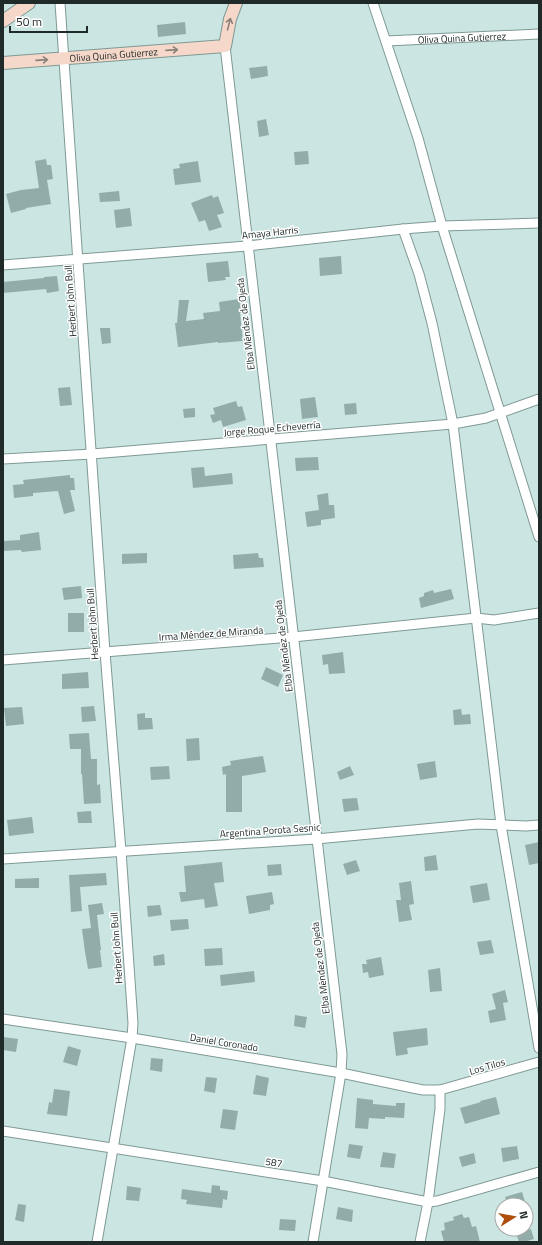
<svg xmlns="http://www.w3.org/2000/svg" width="542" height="1245" viewBox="0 0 542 1245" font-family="'Titillium Web',sans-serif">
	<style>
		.building { fill: #92ada9 }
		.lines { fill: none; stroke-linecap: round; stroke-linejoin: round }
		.street-casing { stroke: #7f9995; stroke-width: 11 }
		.secondary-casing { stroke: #7f9995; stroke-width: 14 }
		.street { stroke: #fff; stroke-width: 9 }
		.secondary { stroke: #f5d8c9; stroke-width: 12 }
		.oneway { stroke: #8a8179 }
		.labels { text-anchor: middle; stroke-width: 3; stroke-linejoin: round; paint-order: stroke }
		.street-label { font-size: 10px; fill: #202a29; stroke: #fff }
	</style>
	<rect width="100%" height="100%" fill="#cbe6e2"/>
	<g class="building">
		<polygon points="185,22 186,34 158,37 157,25"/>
		<polygon points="267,66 268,76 251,79 249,68"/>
		<polygon points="266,119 269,135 259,137 257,121"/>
		<polygon points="308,151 309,164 295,165 294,152"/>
		<polygon points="46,159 47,165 51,165 53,179 47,180 51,204 26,208 26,209 11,213 6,194 21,190 39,188 35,161"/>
		<polygon points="198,161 201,182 175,185 173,169 180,168 179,164"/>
		<polygon points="119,191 120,201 100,202 99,193"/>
		<polygon points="212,195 213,198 218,196 224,213 217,215 222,227 209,231 205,220 199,222 191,203"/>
		<polygon points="130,208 132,226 116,228 114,210"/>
		<polygon points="341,256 342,274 320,276 319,258"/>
		<polygon points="228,261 230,277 225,277 226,280 208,282 206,263"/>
		<polygon points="57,276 59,291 47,293 46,289 3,293 3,282 44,278 44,277"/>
		<polygon points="239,299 242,313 240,313 243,341 218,343 218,342 178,347 175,323 177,323 179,300 189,300 186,321 204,319 203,313 220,311 219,302"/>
		<polygon points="100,328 110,328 111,343 102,344"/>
		<polygon points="70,387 72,405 60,406 58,388"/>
		<polygon points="315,397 318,417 302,419 300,399"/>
		<polygon points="236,401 238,407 242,406 246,420 223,427 221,420 213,423 210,415 215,414 213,408"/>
		<polygon points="356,403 357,414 345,415 344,404"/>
		<polygon points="195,408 195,417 184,418 183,409"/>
		<polygon points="318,457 319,470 296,471 295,458"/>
		<polygon points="204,467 205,476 232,473 233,484 193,488 191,468"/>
		<polygon points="70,475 70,478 74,478 75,490 70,490 75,511 64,514 58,491 33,493 33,496 14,498 13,485 24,484 23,480"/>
		<polygon points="328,493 329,505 334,505 335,518 321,520 321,525 307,527 305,512 319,510 317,495"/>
		<polygon points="39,532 41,550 22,552 21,550 3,551 3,541 20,540 20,535"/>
		<polygon points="147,553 147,563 122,564 122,554"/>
		<polygon points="258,553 259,558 263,558 264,567 234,569 233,555"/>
		<polygon points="81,586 82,598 64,600 62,588"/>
		<polygon points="451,589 454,599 421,608 419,598 424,596 424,593 433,590 434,593"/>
		<rect x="68" y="613" width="16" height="19"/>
		<polygon points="343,652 345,673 329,674 328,664 323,665 322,655"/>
		<polygon points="266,667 283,675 278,687 261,679"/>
		<polygon points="88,672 89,688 62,689 62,674"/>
		<polygon points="94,706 96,721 82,722 81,707"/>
		<polygon points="22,707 24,724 6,726 4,708"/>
		<polygon points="461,709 462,715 470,714 471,724 454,725 453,710"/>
		<polygon points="145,713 145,718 152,718 153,729 138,730 137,714"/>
		<polygon points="89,733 91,759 97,759 97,785 100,784 101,803 84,804 82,774 81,774 81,749 70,749 69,734"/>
		<polygon points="199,738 200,760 187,761 186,739"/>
		<polygon points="263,756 266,772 242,776 242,812 226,812 226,774 223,775 222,767 231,765 230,761"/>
		<polygon points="435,761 437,777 420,780 417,764"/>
		<polygon points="169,766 170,779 151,780 150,767"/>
		<polygon points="350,766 354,775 340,780 337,772"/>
		<polygon points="357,798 359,810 344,812 342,799"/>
		<polygon points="91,811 92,823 78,823 77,812"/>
		<polygon points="32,817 34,833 9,836 7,820"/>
		<polygon points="539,842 539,863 529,865 525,845"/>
		<polygon points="436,855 438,870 425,871 424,857"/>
		<polygon points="356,860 360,871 347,875 343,864"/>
		<polygon points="222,862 224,882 214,883 218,906 205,908 204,899 181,902 179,892 186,892 184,866"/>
		<polygon points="281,864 282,875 268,876 267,865"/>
		<polygon points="106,873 107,885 80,887 82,911 71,912 69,875"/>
		<polygon points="39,878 39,888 15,888 15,879"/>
		<polygon points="411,881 414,904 409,905 412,920 399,922 396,900 401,900 399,883"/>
		<polygon points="487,883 490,900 473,903 470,886"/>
		<polygon points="272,892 274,904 270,905 270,910 249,914 246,896"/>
		<polygon points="102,903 104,914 97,915 101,950 100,950 102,967 88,969 85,952 82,929 91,928 88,905"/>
		<polygon points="160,905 162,915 148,917 147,906"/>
		<polygon points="188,919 189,929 171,931 170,920"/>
		<polygon points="491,940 494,953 480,955 477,942"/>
		<polygon points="222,948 223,965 205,966 204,949"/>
		<polygon points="164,954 165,965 154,966 153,956"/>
		<polygon points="381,957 384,975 369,978 368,972 363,973 362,964 367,964 366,960"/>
		<polygon points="440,968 442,991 430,992 428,970"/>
		<polygon points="254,971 255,982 221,986 220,975"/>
		<polygon points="505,990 508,1002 503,1003 506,1020 490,1023 488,1011 496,1009 492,994"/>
		<polygon points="295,1015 307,1017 305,1028 294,1026"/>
		<polygon points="427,1028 428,1045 407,1048 408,1054 396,1056 393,1032"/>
		<polygon points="3,1037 18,1039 16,1052 3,1050"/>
		<polygon points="68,1046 81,1050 77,1066 63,1062"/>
		<polygon points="151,1058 163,1059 162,1072 150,1070"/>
		<polygon points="256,1075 269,1078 266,1096 253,1094"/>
		<polygon points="206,1077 217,1078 215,1093 204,1091"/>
		<polygon points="54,1089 70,1091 67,1116 47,1114 49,1102 52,1103"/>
		<polygon points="496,1097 500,1114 465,1124 460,1108 481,1102 480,1101"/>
		<polygon points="357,1098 373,1100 373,1104 396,1106 396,1103 405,1103 404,1118 385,1117 385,1119 369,1118 368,1129 355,1128"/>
		<polygon points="223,1109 238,1111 235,1130 220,1128"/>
		<polygon points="349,1144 363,1146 360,1159 347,1157"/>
		<polygon points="517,1146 519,1159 503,1162 501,1148"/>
		<polygon points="383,1152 396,1154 394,1168 380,1167"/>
		<polygon points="474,1153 476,1163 462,1167 459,1157"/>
		<polygon points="212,1185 220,1186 220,1190 228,1191 227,1200 223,1199 222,1208 186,1204 187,1200 181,1199 182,1189 211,1193"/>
		<polygon points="127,1186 141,1188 139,1201 126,1200"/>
		<polygon points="522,1192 526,1205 508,1205 505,1197"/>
		<polygon points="18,1204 26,1205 24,1222 15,1220"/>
		<polygon points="338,1207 353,1210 352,1222 336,1219"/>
		<polygon points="462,1214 464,1218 469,1217 472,1227 476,1226 480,1242 444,1242 441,1231 445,1230 444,1223 454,1220 453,1217"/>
		<polygon points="280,1219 296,1220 295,1231 279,1230"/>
		<polygon points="531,1229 534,1239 524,1242 519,1242 516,1233"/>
	</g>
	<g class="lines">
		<g class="street-casing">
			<g id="street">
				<polyline points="60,3 105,652 121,851 133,1023 132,1038 97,1242"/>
				<polyline points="373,3 418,138 442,226 539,537"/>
				<path id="s1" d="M386 41 539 34"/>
				<polyline points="225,46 342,1054 341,1073 313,1242"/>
				<polyline points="403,229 419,274 432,323 453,424 501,825 539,1048"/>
				<polyline points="3,265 247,246 403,229 442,226 539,223"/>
				<polyline points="3,459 92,454 453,424 486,418 539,399"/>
				<polyline points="3,660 293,637 476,618 494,620 539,613"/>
				<polyline points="3,859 316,839 478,824 526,826 539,825"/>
				<polyline points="3,1019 132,1038 341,1073 408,1087 423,1090 440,1090 539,1062"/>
				<polyline points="3,1131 323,1181 428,1202 437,1201 539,1172"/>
				<polyline points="420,1242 428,1202 440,1109 440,1090"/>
			</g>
		</g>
		<g class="secondary-casing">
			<g id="secondary">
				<polyline points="3,21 29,3"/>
				<path id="s2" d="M3 63 225 46 230 19 236 3"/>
			</g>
		</g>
		<use href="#street" class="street"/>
		<use href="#secondary" class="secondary"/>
	</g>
	<defs><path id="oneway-shaft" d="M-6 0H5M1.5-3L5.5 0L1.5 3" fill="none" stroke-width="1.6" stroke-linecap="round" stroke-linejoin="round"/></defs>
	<g class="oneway">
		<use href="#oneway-shaft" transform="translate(229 24) rotate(-76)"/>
		<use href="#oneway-shaft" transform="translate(172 50) rotate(-4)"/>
		<use href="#oneway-shaft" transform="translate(42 60) rotate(-4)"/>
	</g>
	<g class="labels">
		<g class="street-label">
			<text dy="4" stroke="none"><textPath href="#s1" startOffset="76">Oliva Quina Gutierrez</textPath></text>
			<text dy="4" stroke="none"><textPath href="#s2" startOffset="111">Oliva Quina Gutierrez</textPath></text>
			<text transform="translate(270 232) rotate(-6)" y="4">Amaya Harris</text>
			<text transform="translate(70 301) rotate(-94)" y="4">Herbert John Bull</text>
			<text transform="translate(245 324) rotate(-97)" y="4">Elba Méndez de Ojeda</text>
			<text transform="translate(272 428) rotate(-5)" y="4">Jorge Roque Echeverría</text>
			<text transform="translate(92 624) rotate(-94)" y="4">Herbert John Bull</text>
			<text transform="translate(211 633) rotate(-4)" y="4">Irma Méndez de Miranda</text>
			<text transform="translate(283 646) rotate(-97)" y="4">Elba Méndez de Ojeda</text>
			<text transform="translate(270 830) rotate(-4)" y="4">Argentina Porota Sesnic</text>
			<text transform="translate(116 948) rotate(-94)" y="4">Herbert John Bull</text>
			<text transform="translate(320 968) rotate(-97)" y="4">Elba Méndez de Ojeda</text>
			<text transform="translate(224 1042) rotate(9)" y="4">Daniel Coronado</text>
			<text transform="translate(487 1066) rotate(-16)" y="4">Los Tilos</text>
			<text transform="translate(274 1162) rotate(9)" y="4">587</text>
		</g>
	</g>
	<rect width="542" height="1245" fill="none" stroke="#202a29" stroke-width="8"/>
	<g transform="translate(514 1217) rotate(79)"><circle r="19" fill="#ffffff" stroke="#a6aaa9"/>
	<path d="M0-3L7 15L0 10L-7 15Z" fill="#af4e0d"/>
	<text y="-6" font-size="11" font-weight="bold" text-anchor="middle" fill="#202a29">N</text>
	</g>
	<path d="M10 26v6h77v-6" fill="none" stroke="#202a29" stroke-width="2"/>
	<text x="16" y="26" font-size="12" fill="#202a29" stroke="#ffffff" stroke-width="3" paint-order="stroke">50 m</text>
</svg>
